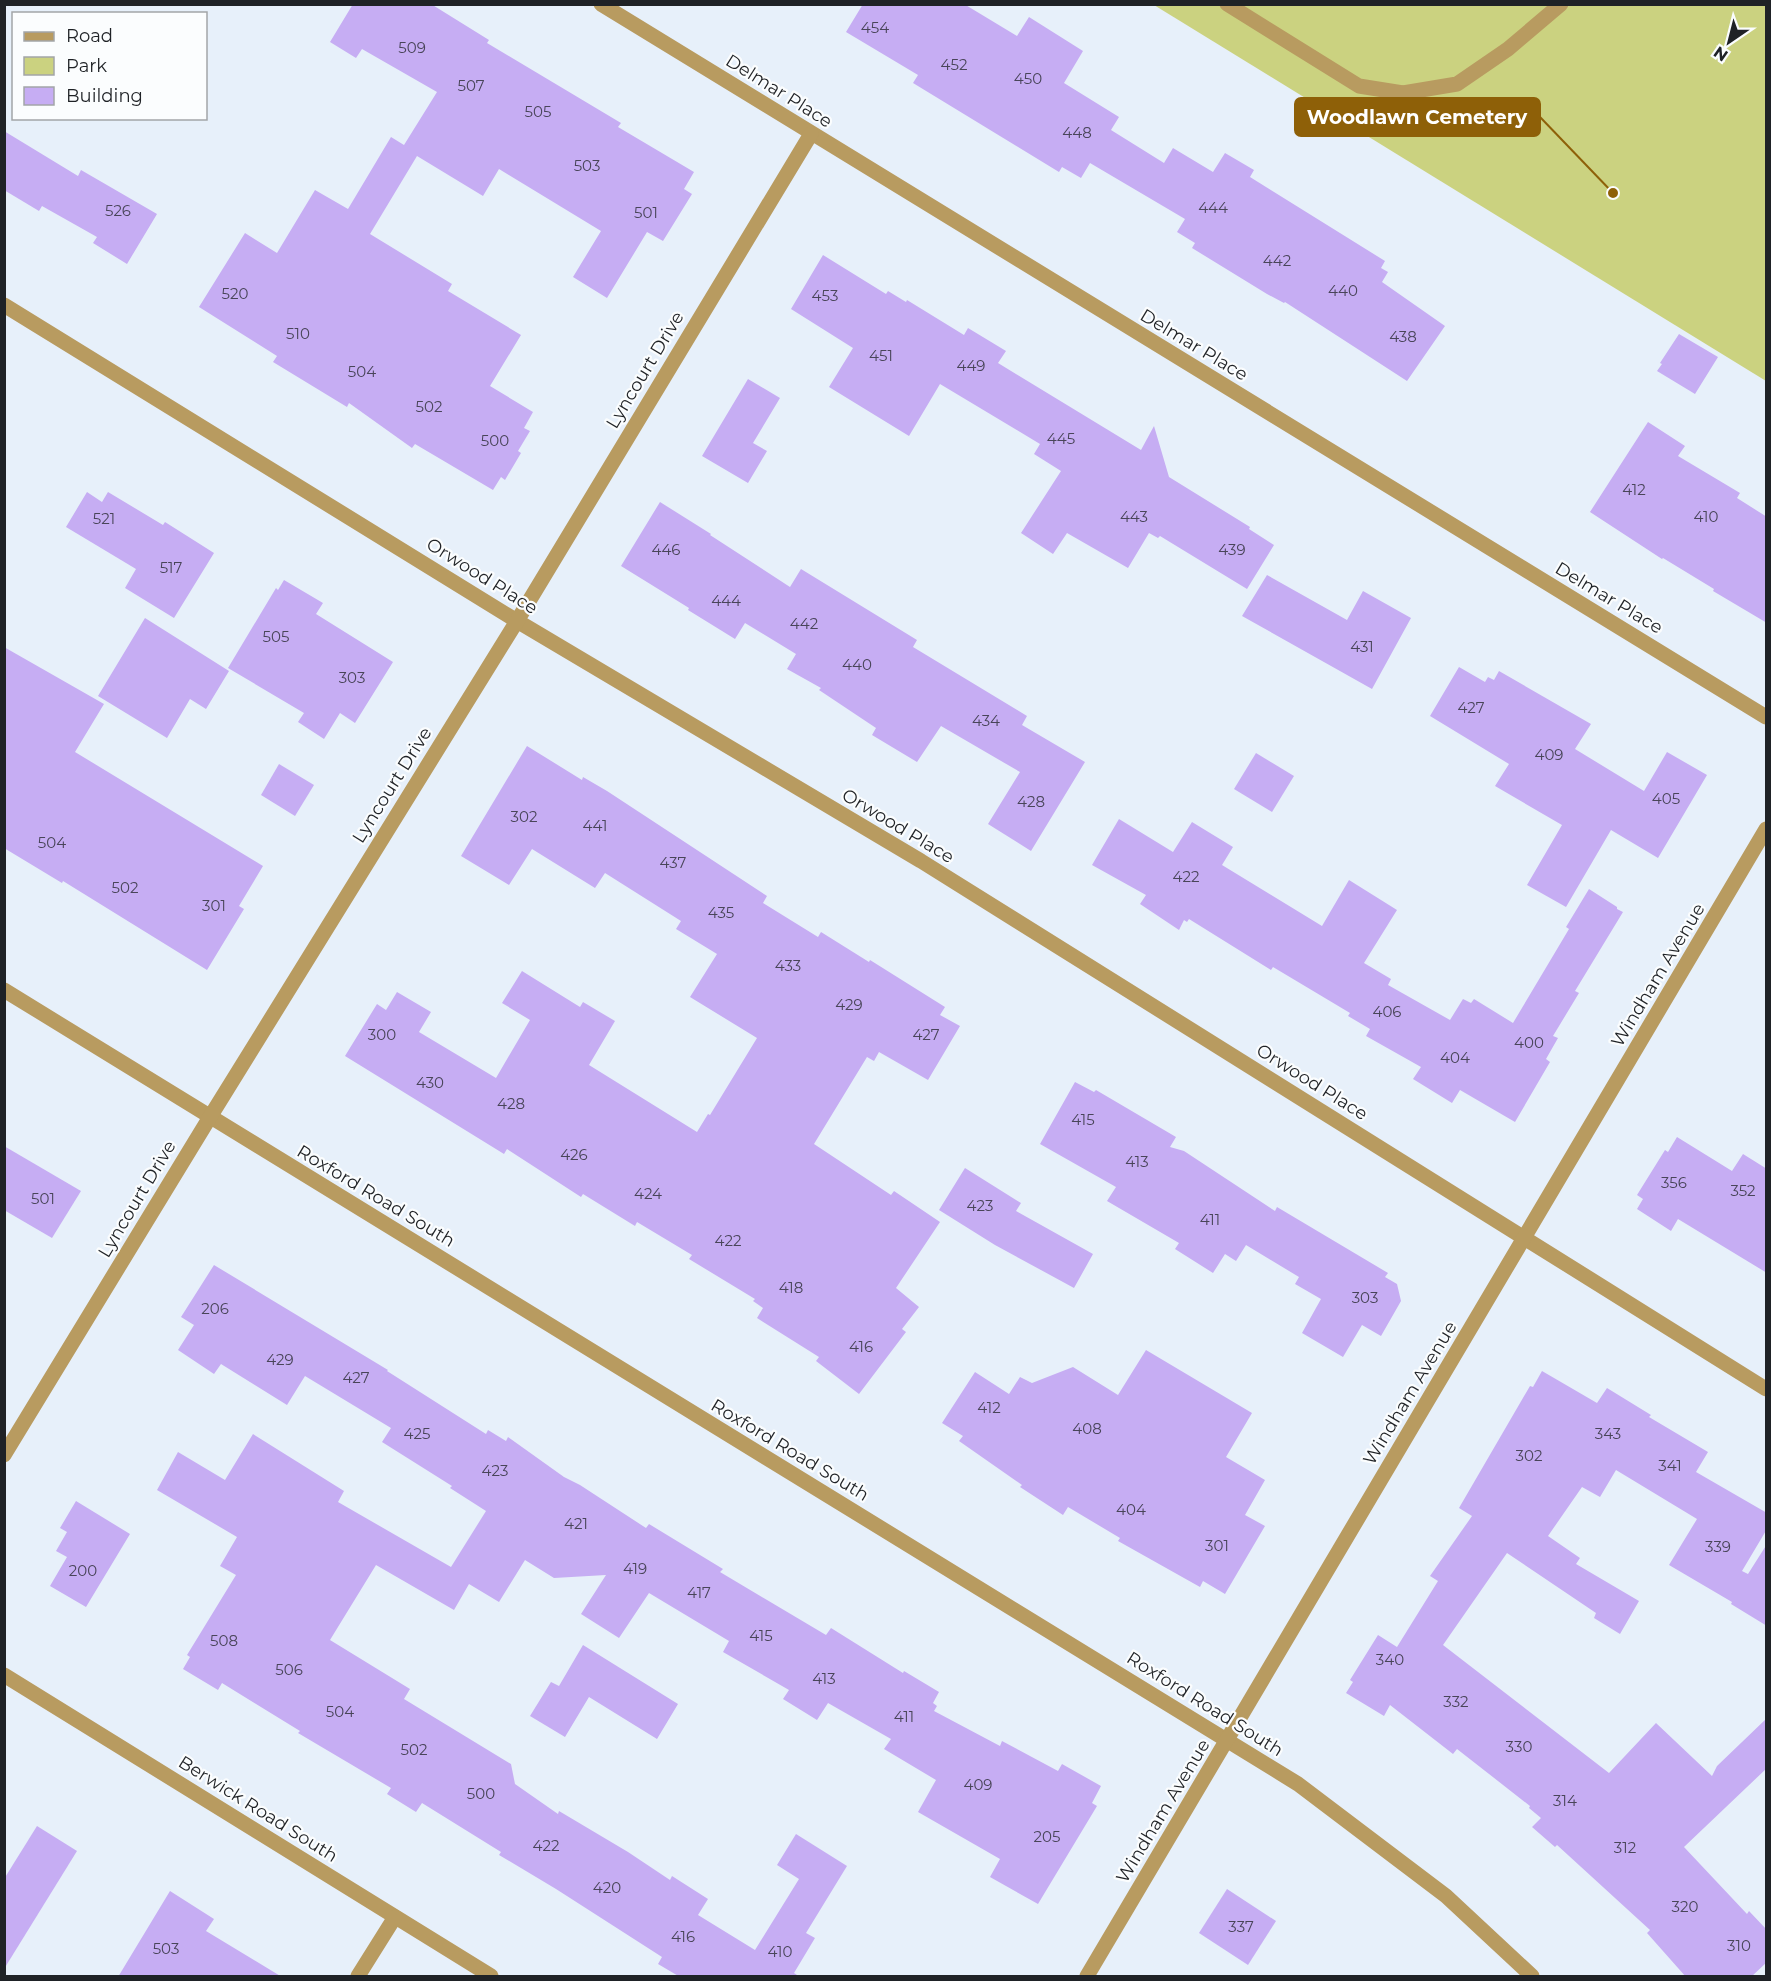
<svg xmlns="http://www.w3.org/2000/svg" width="1771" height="1981" viewBox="0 0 1771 1981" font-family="Montserrat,sans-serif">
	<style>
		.green { fill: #cbd280 }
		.building { fill: #c6adf3 }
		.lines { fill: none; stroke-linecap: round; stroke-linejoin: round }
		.service { stroke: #b89b60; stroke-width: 15 }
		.minor { stroke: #b89b60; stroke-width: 15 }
		.labels { text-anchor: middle; stroke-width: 4.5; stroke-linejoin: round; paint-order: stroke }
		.number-label { font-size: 15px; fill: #494559 }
		.street-label { font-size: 18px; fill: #1f2226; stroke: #fbfdfe }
		.leader { fill: none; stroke: #8e6008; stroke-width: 2 }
		.callout-dot { fill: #8e6008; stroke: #fbfdfe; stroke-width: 2 }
		.callout { fill: #8e6008; stroke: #8e6008; stroke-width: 2 }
		.callout-label { font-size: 20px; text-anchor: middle; font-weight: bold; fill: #fff }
	</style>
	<rect width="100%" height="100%" fill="#e7f0fa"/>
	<polygon class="green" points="1154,5 1766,5 1766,381"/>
	<g class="building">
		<polygon points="353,4 431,4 489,40 487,43 621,123 618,127 694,172 684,189 692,194 663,241 647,232 607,298 573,277 601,231 499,169 483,196 417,156 370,234 452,284 448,291 521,335 490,386 533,412 524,428 530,431 518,451 521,453 505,480 501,477 493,490 415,444 412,448 349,403 347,407 273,362 277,356 199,307 245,233 277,253 315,190 348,209 391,137 404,145 437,92 362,49 356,58 330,42"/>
		<polygon points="863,4 964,4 1017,36 1029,17 1083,51 1064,83 1119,117 1111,130 1164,163 1173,148 1213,172 1225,153 1254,170 1250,177 1385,261 1381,268 1388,272 1382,282 1445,326 1407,381 1285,302 1284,303 1267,294 1192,248 1195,243 1177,232 1185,219 1090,163 1081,178 1062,167 1059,172 913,83 918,75 846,32"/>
		<polygon points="4,131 78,176 81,170 157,214 127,264 93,243 97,237 42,206 39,211 4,190"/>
		<polygon points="823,255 886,294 888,291 906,302 907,300 964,335 968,328 1006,351 998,363 1141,450 1154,426 1169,477 1250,527 1249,529 1274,545 1247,589 1160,536 1158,538 1149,533 1128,568 1067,533 1053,554 1021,533 1061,471 1034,454 1040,444 940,384 909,436 829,387 853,348 791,309"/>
		<polygon points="1679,334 1718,357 1695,394 1657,371 1662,364 1660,363"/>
		<polygon points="748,379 780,398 753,443 767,451 748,483 702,456"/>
		<polygon points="1648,422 1685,446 1678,456 1740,493 1737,498 1767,517 1767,623 1713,591 1714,589 1663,558 1662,559 1590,512"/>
		<polygon points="87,492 102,502 108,492 163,525 165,522 214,553 174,618 125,588 136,569 66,527"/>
		<polygon points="660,502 711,534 710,535 790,587 801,569 917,640 913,647 1027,716 1022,725 1085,762 1031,851 988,824 1020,772 941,726 917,762 872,735 876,728 819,690 821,688 787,669 796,654 745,623 735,639 688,610 689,608 621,566"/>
		<polygon points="1267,575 1347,620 1363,591 1411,618 1372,689 1242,616"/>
		<polygon points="284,580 323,603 316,614 393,662 355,723 340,713 324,739 298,722 304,713 228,668 276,588 278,590"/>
		<polygon points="145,618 229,671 206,709 190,699 167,738 98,696"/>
		<polygon points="4,647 104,704 75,752 263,866 239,906 244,909 207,970 63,881 62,883 4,848"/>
		<polygon points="1459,667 1485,682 1488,677 1494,680 1499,671 1591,724 1575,749 1644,791 1667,752 1707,775 1658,858 1611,830 1566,907 1527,885 1562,825 1495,786 1509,764 1430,716"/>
		<polygon points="527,746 582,780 583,777 607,791 767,896 763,903 818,937 821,932 869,962 870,960 945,1007 940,1015 960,1026 928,1080 879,1052 874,1061 867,1057 814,1144 891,1195 894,1191 940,1222 896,1288 919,1307 902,1329 906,1332 859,1394 816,1361 819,1357 757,1318 763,1308 753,1301 755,1299 689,1259 692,1255 637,1222 635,1226 583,1194 581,1197 507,1149 504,1154 345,1056 377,1004 386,1010 397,992 431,1012 419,1032 496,1078 530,1020 502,1003 522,971 580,1007 583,1002 615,1021 589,1065 697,1132 708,1114 710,1115 757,1038 690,997 717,954 676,929 681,921 605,873 595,888 532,849 509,885 461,856"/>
		<polygon points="1256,753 1294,776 1272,812 1234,789"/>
		<polygon points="279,764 314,785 295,816 261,795"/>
		<polygon points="1119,819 1173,852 1192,822 1233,847 1222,865 1322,926 1349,880 1397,910 1364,963 1391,979 1388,985 1450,1020 1463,999 1471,1003 1474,999 1513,1023 1569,929 1566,927 1589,889 1617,907 1617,909 1623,912 1575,991 1579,993 1553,1036 1558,1038 1546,1059 1550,1062 1515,1122 1460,1090 1452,1103 1413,1079 1421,1067 1366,1036 1370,1029 1348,1016 1350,1013 1273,967 1271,970 1189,919 1187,922 1184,920 1179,930 1140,904 1146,895 1092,865"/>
		<polygon points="1075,1082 1094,1092 1096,1090 1176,1137 1170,1147 1184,1151 1275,1211 1277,1207 1388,1273 1385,1277 1397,1284 1401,1301 1381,1336 1362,1325 1343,1357 1302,1333 1321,1299 1295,1284 1299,1277 1246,1245 1236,1261 1225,1254 1213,1273 1175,1249 1179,1243 1107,1201 1116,1187 1040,1144"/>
		<polygon points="1677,1137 1732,1171 1743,1154 1767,1169 1767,1273 1678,1219 1671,1231 1637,1209 1643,1199 1637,1195 1665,1150 1668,1152"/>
		<polygon points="4,1146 81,1191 52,1238 4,1210"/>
		<polygon points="965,1168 1021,1203 1016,1211 1093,1254 1074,1288 995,1245 939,1210"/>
		<polygon points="214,1265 388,1370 387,1371 486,1434 488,1430 506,1441 508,1437 564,1477 580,1485 646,1528 649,1524 723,1569 720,1572 826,1635 831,1628 903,1673 904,1671 939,1692 933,1703 937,1706 934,1711 1000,1746 1002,1741 1058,1771 1062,1764 1101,1786 1092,1803 1097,1806 1038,1904 990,1877 1000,1859 918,1812 936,1780 884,1749 891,1739 828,1703 817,1720 783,1699 789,1690 723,1652 729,1641 649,1593 619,1638 581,1614 606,1575 554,1578 525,1560 499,1602 469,1584 454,1610 376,1565 330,1640 410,1689 404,1699 511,1764 515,1784 558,1814 559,1811 628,1852 670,1880 672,1876 708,1899 698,1915 755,1950 799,1879 777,1865 796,1834 847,1866 806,1933 815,1938 794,1973 800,1977 680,1977 658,1964 662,1957 556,1889 499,1855 501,1852 422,1803 416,1812 387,1794 391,1788 298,1733 300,1731 222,1683 218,1690 183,1669 190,1657 187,1655 236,1575 220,1566 237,1537 157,1490 178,1452 225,1480 253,1434 344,1491 338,1502 451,1567 486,1511 450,1488 452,1486 382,1442 391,1428 305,1376 287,1405 221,1364 214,1374 178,1350 194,1325 181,1317"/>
		<polygon points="1146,1350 1252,1413 1226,1457 1265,1480 1245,1515 1265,1526 1225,1594 1203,1581 1200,1587 1118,1541 1120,1538 1068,1507 1063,1515 1020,1487 1022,1485 959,1441 963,1436 942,1423 975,1372 1009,1394 1020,1377 1032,1383 1073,1367 1118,1395"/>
		<polygon points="1542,1371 1597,1403 1607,1388 1651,1415 1649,1417 1708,1452 1696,1472 1767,1513 1767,1529 1742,1571 1748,1574 1767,1544 1767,1626 1731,1604 1732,1602 1669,1565 1697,1519 1616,1470 1600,1497 1582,1487 1548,1536 1580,1558 1576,1564 1639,1601 1620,1634 1594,1618 1596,1613 1507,1553 1443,1645 1609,1773 1656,1723 1712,1776 1717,1766 1767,1718 1767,1768 1684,1847 1747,1914 1749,1911 1767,1930 1767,1962 1751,1977 1686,1977 1647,1933 1650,1930 1557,1845 1555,1847 1532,1827 1541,1818 1529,1808 1530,1806 1457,1749 1453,1754 1390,1705 1384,1716 1346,1693 1353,1682 1350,1680 1378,1635 1397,1647 1438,1581 1430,1576 1472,1516 1459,1508 1530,1386 1533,1387"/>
		<polygon points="76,1501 130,1534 86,1607 50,1586 67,1557 56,1551 67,1532 60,1528"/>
		<polygon points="583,1645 678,1704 657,1739 589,1697 565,1737 530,1716 551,1682 559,1686"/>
		<polygon points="37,1826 77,1851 4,1969 4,1879"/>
		<polygon points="1227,1889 1276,1921 1248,1965 1199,1933"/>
		<polygon points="170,1891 214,1919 206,1931 282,1977 118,1977"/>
	</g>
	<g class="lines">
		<polyline class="service" points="1227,4 1359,86 1403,93 1457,84 1508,49 1561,4"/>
		<g class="minor">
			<polyline points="601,4 1766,717"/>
			<polyline points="4,305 517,621 921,861 1766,1389"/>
			<polyline points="4,990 1298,1784 1446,1896 1532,1976"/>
			<polyline points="4,1455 210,1117 517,621 811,134"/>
			<polyline points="4,1675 491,1976"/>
			<polyline points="358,1976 395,1917"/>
			<polyline points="1087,1976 1766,829"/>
		</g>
	</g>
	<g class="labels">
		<g class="number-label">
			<text x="875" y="33">454</text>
			<text x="412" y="53">509</text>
			<text x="954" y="70">452</text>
			<text x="1028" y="84">450</text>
			<text x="471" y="91">507</text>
			<text x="538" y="117">505</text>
			<text x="1077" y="138">448</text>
			<text x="587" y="171">503</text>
			<text x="1213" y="213">444</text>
			<text x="118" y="216">526</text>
			<text x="646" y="218">501</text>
			<text x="1277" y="266">442</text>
			<text x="1343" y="296">440</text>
			<text x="235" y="299">520</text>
			<text x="825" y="301">453</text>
			<text x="298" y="339">510</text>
			<text x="1403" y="342">438</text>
			<text x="881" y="361">451</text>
			<text x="971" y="371">449</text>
			<text x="362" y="377">504</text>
			<text x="429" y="412">502</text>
			<text x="1061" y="444">445</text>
			<text x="495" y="446">500</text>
			<text x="1634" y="495">412</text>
			<text x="1134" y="522">443</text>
			<text x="1706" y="522">410</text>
			<text x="104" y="524">521</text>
			<text x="666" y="555">446</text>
			<text x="1232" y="555">439</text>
			<text x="171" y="573">517</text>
			<text x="726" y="606">444</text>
			<text x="804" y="629">442</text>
			<text x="276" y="642">505</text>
			<text x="1362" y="652">431</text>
			<text x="857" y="670">440</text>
			<text x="352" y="683">303</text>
			<text x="1471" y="713">427</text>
			<text x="986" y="726">434</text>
			<text x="1549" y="760">409</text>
			<text x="1666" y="804">405</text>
			<text x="1031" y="807">428</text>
			<text x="524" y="822">302</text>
			<text x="595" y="831">441</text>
			<text x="52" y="848">504</text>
			<text x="673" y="868">437</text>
			<text x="1186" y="882">422</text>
			<text x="125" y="893">502</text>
			<text x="214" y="911">301</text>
			<text x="721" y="918">435</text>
			<text x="788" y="971">433</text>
			<text x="849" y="1010">429</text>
			<text x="1387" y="1017">406</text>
			<text x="382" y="1040">300</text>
			<text x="926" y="1040">427</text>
			<text x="1529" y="1048">400</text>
			<text x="1455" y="1063">404</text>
			<text x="430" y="1088">430</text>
			<text x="511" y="1109">428</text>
			<text x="1083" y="1125">415</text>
			<text x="574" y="1160">426</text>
			<text x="1137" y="1167">413</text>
			<text x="1674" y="1188">356</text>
			<text x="1743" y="1196">352</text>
			<text x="648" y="1199">424</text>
			<text x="43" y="1204">501</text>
			<text x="980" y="1211">423</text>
			<text x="1210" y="1225">411</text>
			<text x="728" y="1246">422</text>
			<text x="791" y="1293">418</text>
			<text x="1365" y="1303">303</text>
			<text x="215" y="1314">206</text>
			<text x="861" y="1352">416</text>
			<text x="280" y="1365">429</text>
			<text x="356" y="1383">427</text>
			<text x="989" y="1413">412</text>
			<text x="1087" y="1434">408</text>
			<text x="417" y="1439">425</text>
			<text x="1608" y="1439">343</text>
			<text x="1529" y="1461">302</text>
			<text x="1670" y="1471">341</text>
			<text x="495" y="1476">423</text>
			<text x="1131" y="1515">404</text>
			<text x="576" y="1529">421</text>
			<text x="1217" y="1551">301</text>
			<text x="1718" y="1552">339</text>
			<text x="635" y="1574">419</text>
			<text x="83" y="1576">200</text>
			<text x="699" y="1598">417</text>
			<text x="761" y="1641">415</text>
			<text x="224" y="1646">508</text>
			<text x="1390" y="1665">340</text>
			<text x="289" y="1675">506</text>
			<text x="824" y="1684">413</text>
			<text x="1456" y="1707">332</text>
			<text x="340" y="1717">504</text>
			<text x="904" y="1722">411</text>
			<text x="1519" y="1752">330</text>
			<text x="414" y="1755">502</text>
			<text x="978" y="1790">409</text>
			<text x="481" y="1799">500</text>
			<text x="1565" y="1806">314</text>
			<text x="1047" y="1842">205</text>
			<text x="546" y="1851">422</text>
			<text x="1625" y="1853">312</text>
			<text x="607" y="1893">420</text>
			<text x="1685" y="1912">320</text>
			<text x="1241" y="1932">337</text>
			<text x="683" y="1942">416</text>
			<text x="1739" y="1951">310</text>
			<text x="166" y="1954">503</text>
			<text x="780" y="1957">410</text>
		</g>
		<g class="street-label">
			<text transform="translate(779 91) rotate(32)" y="6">Delmar Place</text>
			<text transform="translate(1194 345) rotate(31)" y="6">Delmar Place</text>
			<text transform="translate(645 370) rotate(-59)" y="6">Lyncourt Drive</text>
			<text transform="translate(482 576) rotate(32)" y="6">Orwood Place</text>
			<text transform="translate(1609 598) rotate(31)" y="6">Delmar Place</text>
			<text transform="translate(392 785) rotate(-58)" y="6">Lyncourt Drive</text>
			<text transform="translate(898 826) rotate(31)" y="6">Orwood Place</text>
			<text transform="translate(1658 975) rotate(-59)" y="6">Windham Avenue</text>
			<text transform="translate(1312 1082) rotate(32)" y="6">Orwood Place</text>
			<text transform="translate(376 1196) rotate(31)" y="6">Roxford Road South</text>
			<text transform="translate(137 1199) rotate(-59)" y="6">Lyncourt Drive</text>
			<text transform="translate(1410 1393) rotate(-59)" y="6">Windham Avenue</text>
			<text transform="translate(790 1450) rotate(31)" y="6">Roxford Road South</text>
			<text transform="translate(1205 1704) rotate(32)" y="6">Roxford Road South</text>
			<text transform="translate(258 1809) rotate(32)" y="6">Berwick Road South</text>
			<text transform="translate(1163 1811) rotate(-59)" y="6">Windham Avenue</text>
		</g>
	</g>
	<path class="leader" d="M1613 193L1540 117"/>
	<circle class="callout-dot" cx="1613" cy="193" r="6"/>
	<rect class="callout" x="1295" y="98" width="245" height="38" rx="6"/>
	<g class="callout-label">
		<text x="1417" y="124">Woodlawn Cemetery</text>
	</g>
	<rect width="1771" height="1981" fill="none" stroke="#1f2226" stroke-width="12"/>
	<rect x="12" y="12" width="195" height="108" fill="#fbfdfe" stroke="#a3a5a8" stroke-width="1.5"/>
	<rect x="24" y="32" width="30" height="9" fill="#b89b60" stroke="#a3a5a8" stroke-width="1.5"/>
	<text x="66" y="42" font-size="18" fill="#1f2226">Road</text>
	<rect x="24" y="57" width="30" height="18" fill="#cbd280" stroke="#a3a5a8" stroke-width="1.5"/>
	<text x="66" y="72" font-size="18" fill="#1f2226">Park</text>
	<rect x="24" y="87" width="30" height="18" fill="#c6adf3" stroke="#a3a5a8" stroke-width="1.5"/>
	<text x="66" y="102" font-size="18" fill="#1f2226">Building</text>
	<g transform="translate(1729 42) rotate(215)" stroke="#fbfdfe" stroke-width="4.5" paint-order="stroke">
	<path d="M0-4.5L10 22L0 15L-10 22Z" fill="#1f2226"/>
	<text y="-9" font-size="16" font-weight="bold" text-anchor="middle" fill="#1f2226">N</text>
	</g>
</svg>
